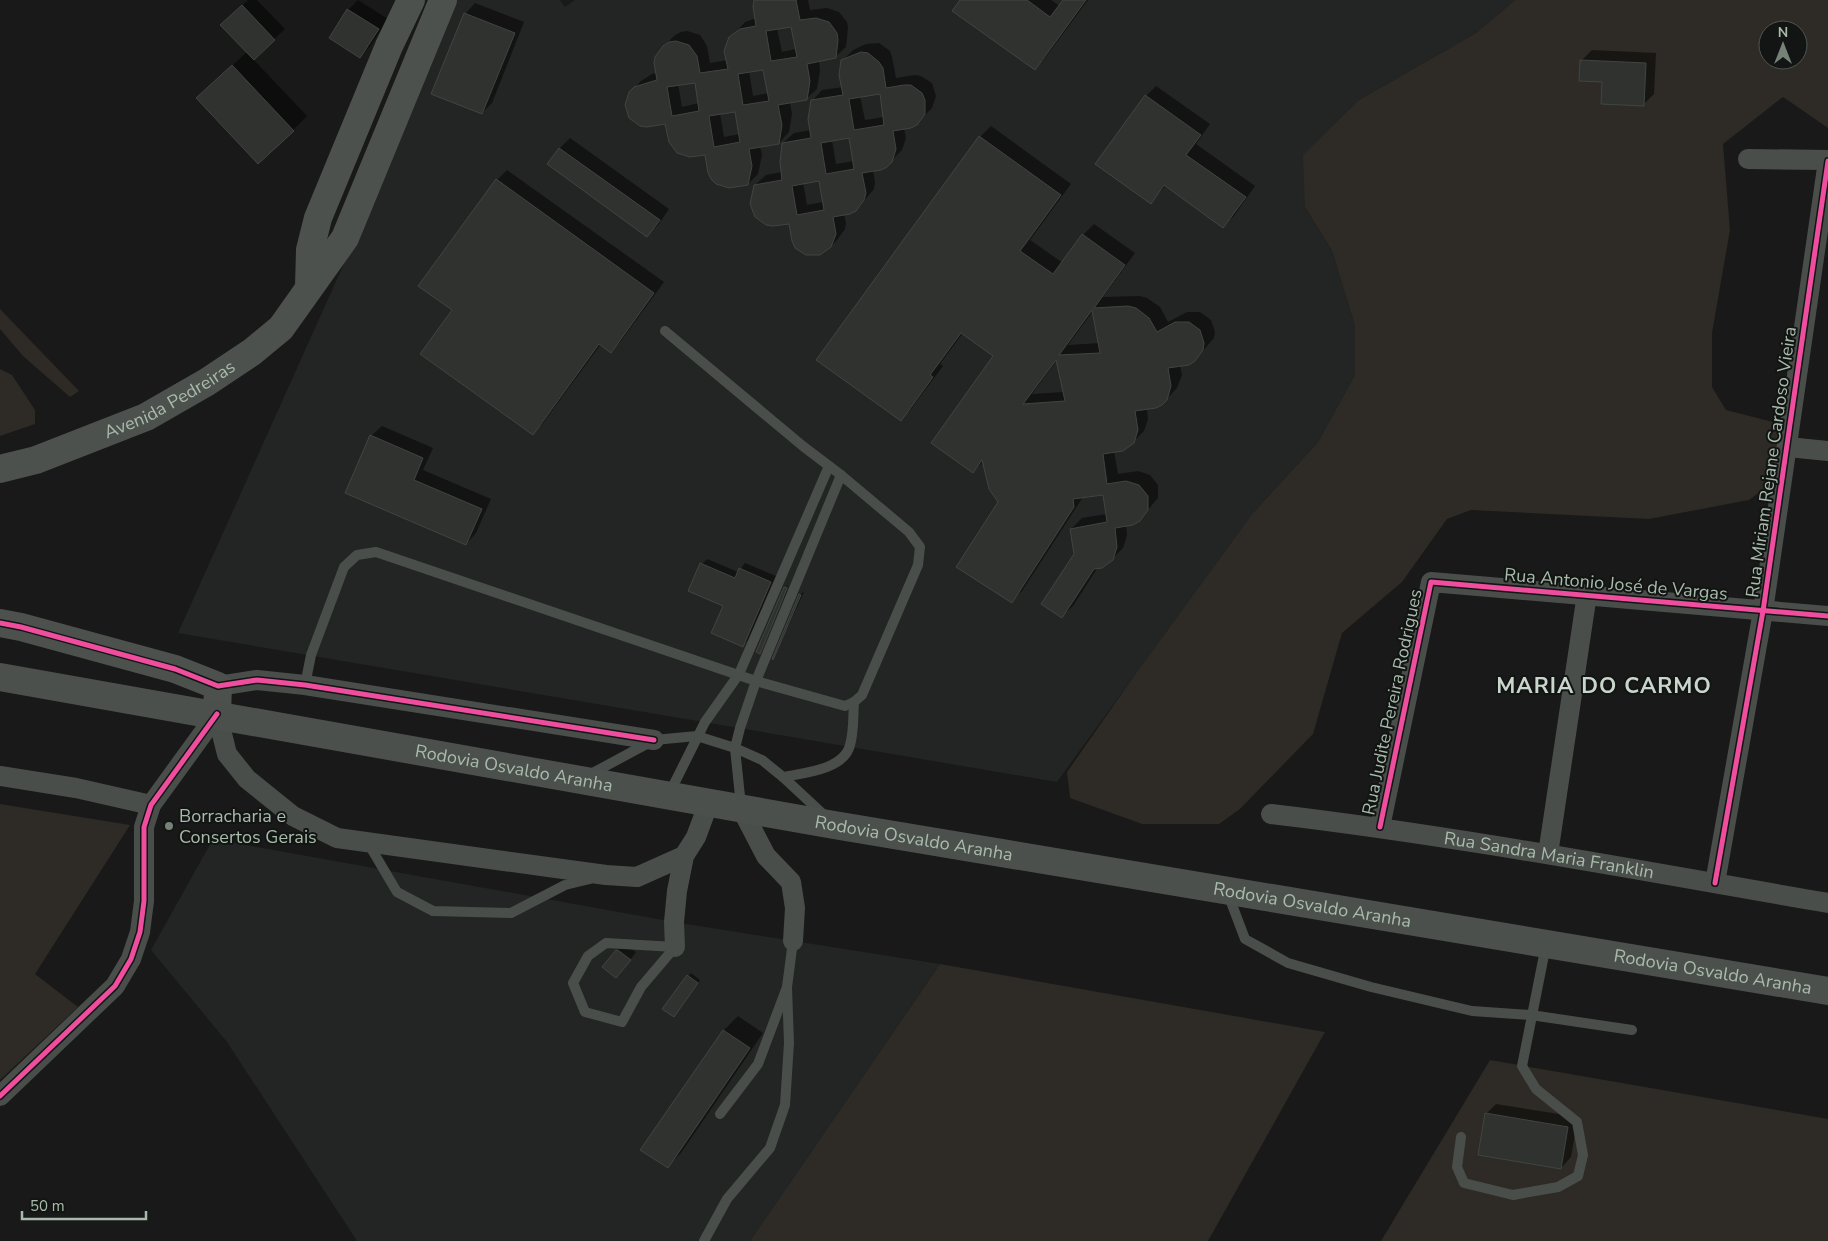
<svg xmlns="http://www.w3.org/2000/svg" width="1828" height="1241" viewBox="0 0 1828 1241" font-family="'Nunito Sans',sans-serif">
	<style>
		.built { fill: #222523 }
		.green { fill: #2e2a25; fill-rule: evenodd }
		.shadow { fill: #0007; fill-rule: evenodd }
		.building { fill: #303230; stroke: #414541; fill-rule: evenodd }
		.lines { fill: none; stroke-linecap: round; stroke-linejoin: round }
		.lane { stroke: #4a4e4b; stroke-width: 10 }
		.street { stroke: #4a4e4b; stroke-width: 20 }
		.secondary { stroke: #4d514e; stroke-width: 28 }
		.highway { stroke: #4c504d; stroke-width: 28 }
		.cycleway-casing { stroke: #121513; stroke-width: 8 }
		.cycleway { stroke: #ef4d9e; stroke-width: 5 }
		.poi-dot { fill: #768278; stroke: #121513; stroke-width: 2 }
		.labels { text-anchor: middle; stroke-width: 4; stroke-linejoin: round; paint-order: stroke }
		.street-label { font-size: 18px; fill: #a8bbab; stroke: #121513 }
		.poi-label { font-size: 18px; fill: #a8bbab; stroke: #121513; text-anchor: start }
		.district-label { font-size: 22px; font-weight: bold; letter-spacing: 1px; fill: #cad6cc; stroke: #121513 }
	</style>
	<rect width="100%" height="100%" fill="#181918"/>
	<g class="built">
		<polygon points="449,0 560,0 565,7 575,0 1515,0 1476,33 1359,100 1305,207 1332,251 1355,326 1355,375 1318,442 1252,514 1057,782 178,633 364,219"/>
		<polygon points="213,839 674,922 940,964 750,1241 357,1241 227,1042 151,950"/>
	</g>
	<g class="green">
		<path d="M1515 0H1828V128L1783 97 1723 144 1730 230 1712 333V387L1726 410 1777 423 1788 447 1771 484 1749 500 1649 519 1471 510 1447 519 1402 582 1342 633 1313 734 1240 809 1219 824H1142L1070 798 1067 772 1134 676 1252 514 1318 442 1355 375V326L1332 251 1305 207 1303 155 1359 100 1476 33ZM1768 30H1798V60H1768Z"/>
		<polygon points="0,309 79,391 70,397 23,356 0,329"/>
		<polygon points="0,369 12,375 35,410 35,424 0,436"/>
		<polygon points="0,804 130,825 35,974 78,1007 0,1080"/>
		<polygon points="940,964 1325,1032 1208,1241 750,1241"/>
		<polygon points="1490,1060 1828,1119 1828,1241 1381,1241"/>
	</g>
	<g class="shadow">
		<polygon points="248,0 257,0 285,29 253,59 307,116 293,130 212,84 247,52 232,15"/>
		<polygon points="358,0 388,19 370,46 360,57 348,10"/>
		<path d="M756 0H808L810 10 827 8 839 12 847 22 848 28 846 47 835 57 819 60 820 70 817 89 806 99 790 102 792 114 789 132 779 143 760 146 762 155 758 174 748 184 706 153 690 156 683 155 673 147 670 142 666 122 630 92 641 81 652 74 657 73 664 46 675 35 681 32 687 31 700 35 707 46 710 63 728 60 735 33 745 22 756 18ZM792 25 796 49 782 52 777 28ZM765 69 769 93 753 96 749 71ZM696 81 699 103 682 107 678 84ZM736 111 740 134 724 137 720 113Z"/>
		<polygon points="962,0 1051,0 1060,6 1064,0 1088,0 1045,58 1035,69"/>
		<polygon points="475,3 524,22 492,103 482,113 465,14"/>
		<path d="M879 43 890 51 892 57 896 78 915 75 921 76 932 83 936 96 932 108 921 119 904 128 906 138 902 150 886 166 873 170 875 182 874 189 856 210 844 214 846 223 845 229 837 240 826 251 820 254 790 222 773 225 760 221 753 211 755 185 766 175 782 172 783 143 794 133 811 130 812 101 822 90 843 87 842 61 853 50 866 44ZM881 92 884 117 865 120 860 96ZM850 136 854 161 836 164 832 140ZM820 180 823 202 807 205 803 182Z"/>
		<polygon points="1592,50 1656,53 1654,94 1643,105 1604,81 1582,60"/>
		<polygon points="1156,86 1210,124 1196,144 1255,186 1234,216 1223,226 1166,185 1151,202 1146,96"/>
		<path d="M991 126 1071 184 1030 240 1063 263 1083 235 1094 224 1135 253 1103 297 1140 296 1147 298 1160 307 1168 322 1187 312H1200L1211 320 1215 332 1214 338 1195 360 1180 365 1182 375 1177 388 1162 404 1147 408 1148 419 1144 431 1133 442 1114 451 1118 474 1138 471 1150 475 1158 485V498L1139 520 1126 525 1127 535 1123 548 1112 559 1098 567 1073 606 1062 616 1075 554 1071 529 1082 518 1107 514 1104 493 1083 497 1022 591 1011 601 1000 502 984 461 973 472 995 356 963 333 940 364 943 366 911 409 901 419 980 137ZM1093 311 1100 343 1068 345ZM1057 360 1064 392 1032 394Z"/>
		<polygon points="570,138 669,209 658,225 647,235 548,164 560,148"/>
		<polygon points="507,170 664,282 621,341 611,351 601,344 543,423 533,433 454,310 497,180"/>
		<polygon points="382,426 433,448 423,470 491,499 476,533 466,544 371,436"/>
		<polygon points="707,559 738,572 745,563 776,576 748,640 743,645 724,605 702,564"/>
		<polygon points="788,585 762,649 760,652 785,588"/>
		<polygon points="804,592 781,642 800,594"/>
		<polygon points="624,944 636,952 623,970 617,951"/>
		<polygon points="691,973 700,980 677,1012 688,976"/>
		<polygon points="738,1016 763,1033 681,1153 667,1167 642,1149 724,1030"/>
		<polygon points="1496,1104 1578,1117 1571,1157 1561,1168 1486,1114"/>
	</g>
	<g class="building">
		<path d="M754 0H796L800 20 816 18 829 22 837 33 838 40 836 58 807 64 810 81 807 100 778 105 782 125 779 144 749 149 752 166 748 185 729 188 716 184 711 179 708 173 705 155 690 157 677 153 669 142 665 124 647 127 640 126 629 118 625 105 629 92 634 87 657 80 654 63 655 57 663 46 669 42 676 41 689 45 697 56 700 73 728 69 724 51 729 37 740 29 756 26 753 7ZM791 27 797 57 771 61 766 31ZM763 70 769 101 743 105 738 74ZM695 83 699 111 672 116 667 87ZM735 112 740 142 714 147 709 116Z"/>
		<polygon points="960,0 1027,0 1050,17 1063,0 1086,0 1035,70 952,11"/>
		<polygon points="242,5 275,40 254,60 220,25"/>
		<polygon points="347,9 379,29 360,58 329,38"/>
		<polygon points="464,13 515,33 482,114 431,94"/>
		<path d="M861 52 868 53 879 62 883 68 886 88 904 85H911L922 93 925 100V114L917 125 911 128 893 131 896 149 892 162 887 167 881 170 862 173 866 193 864 200 856 211 850 214 833 217 836 234 831 247 820 255H806L795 248 792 241 789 224 773 226 766 225 755 217 750 204 754 185 782 180 780 162 782 143 811 138 808 119 811 100 843 95 839 75 841 60ZM880 94 884 125 854 130 849 99ZM849 138 854 169 826 174 821 143ZM819 181 824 210 797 215 792 186Z"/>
		<polygon points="1580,60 1646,63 1644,106 1601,104 1602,82 1579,81"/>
		<polygon points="232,65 294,131 258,164 196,98"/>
		<polygon points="1145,95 1201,135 1186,155 1246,197 1223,228 1164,185 1151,204 1095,164"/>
		<path d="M979 136 1061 195 1020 251 1053 274 1082 234 1125 265 1094 308 1128 306 1136 308 1149 318 1157 332 1175 322H1189L1200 330 1204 343 1203 350 1195 361 1189 365 1168 368 1171 386 1167 400 1162 405 1156 408 1135 411 1138 430 1134 443 1123 451 1103 454 1107 484 1126 481 1139 485 1148 496V510L1140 521 1133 525 1115 528 1117 547 1113 560 1102 568 1094 569 1062 618 1041 604 1074 554 1070 529 1107 522 1103 495 1073 499 1074 507 1012 603 956 567 998 502 989 489 982 460 973 473 931 443 993 356 961 333 930 375 933 377 901 421 816 360ZM1092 310 1100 353 1059 355ZM1056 360 1065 401 1023 404Z"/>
		<polygon points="559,148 660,220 647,237 547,164"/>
		<polygon points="496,179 654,293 611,353 599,344 533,435 420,354 452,310 418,286"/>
		<polygon points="370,435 423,458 414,480 482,509 466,545 345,493"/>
		<polygon points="700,563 735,578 739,568 771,582 743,647 711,633 723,606 688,591"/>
		<polygon points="784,587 787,588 760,654 756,652"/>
		<polygon points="799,594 801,595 773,660 772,659"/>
		<polygon points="616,950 619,951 631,960 616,978 602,967"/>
		<polygon points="687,975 698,983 674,1017 662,1009"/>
		<polygon points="723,1030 750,1048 668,1168 640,1150"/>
		<polygon points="1485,1113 1568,1127 1561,1169 1478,1155"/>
	</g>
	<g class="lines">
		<g class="lane">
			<polyline points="305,685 311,655 344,567 357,555 376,552 756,681 845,706 854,702 862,695 918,565 920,547 909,532 841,475 804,447 665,331"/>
			<polyline points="589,775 654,740 697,736 735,748 762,760 783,777 825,816"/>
			<path d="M783 777C803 773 844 770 850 745 854 732 853 716 854 702"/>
			<polyline points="669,794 705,722 739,674 829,466"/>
			<polyline points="741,806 735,748 740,728 756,681 841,475"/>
			<polyline points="368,843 397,892 433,911 511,913 565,885 590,879"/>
			<polyline points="1228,894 1245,939 1288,963 1371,987 1472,1011 1531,1015 1632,1030"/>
			<polygon points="606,943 675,947 641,987 622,1022 585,1012 573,983 588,956"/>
			<polyline points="720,1114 758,1064 787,987 793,941"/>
			<polyline points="1461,1137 1457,1167 1464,1183 1513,1195 1558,1187 1578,1176 1583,1155 1577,1122 1536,1089 1522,1066 1546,945"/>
			<polyline points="704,1241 727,1199 770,1148 785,1105 789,1043 787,987"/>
		</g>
		<g class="street">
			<polyline points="1748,159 1828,160"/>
			<polyline points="1788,447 1828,451"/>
			<polyline points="218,686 257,680 305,685 654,740"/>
			<polyline points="217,714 227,754 247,779 293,816 337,838 606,875 637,877 684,856"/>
			<polyline points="0,776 76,788 151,805"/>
			<polyline points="741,808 766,856 791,882 795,908 793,941"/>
			<path id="s1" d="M1271 814C1458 836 1642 871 1828 903"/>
			<polyline points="1380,827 1431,582 1828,616"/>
			<polyline points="1548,854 1587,594"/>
			<polyline points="1715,883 1763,611 1828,161"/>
			<polyline points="675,947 674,922 677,891 684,856 696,837 709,802"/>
			<polyline points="0,1096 115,986 131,959 140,932 144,901 144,827 151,805 217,714"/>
		</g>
		<g class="secondary">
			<polyline points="309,287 310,250 318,218 389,46 411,0"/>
			<path id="s2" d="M0 469 36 460 146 417 207 382 252 352 281 328 345 238 443 0"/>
			<polyline points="0,623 21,627 175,669 218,686 217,714"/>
		</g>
		<path class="highway" id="s3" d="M0 677 834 825 1828 991"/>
		<g class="cycleway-casing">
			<g id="cycleway">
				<polyline points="0,623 21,627 175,669 218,686 257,680 305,685 654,740"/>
				<polyline points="1380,827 1431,582 1828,616"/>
				<polyline points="1715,883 1763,611 1828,161"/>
				<polyline points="0,1096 115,986 131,959 140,932 144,901 144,827 151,805 217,714"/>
			</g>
		</g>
		<use href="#cycleway" class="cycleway"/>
	</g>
	<circle class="poi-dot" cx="169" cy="826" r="5"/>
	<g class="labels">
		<g class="street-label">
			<text dy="6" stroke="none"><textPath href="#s2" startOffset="184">Avenida Pedreiras</textPath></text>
			<text transform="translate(1771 462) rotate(-82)" y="6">Rua Miriam Rejane Cardoso Vieira</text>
			<text transform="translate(1616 584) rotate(5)" y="6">Rua Antonio José de Vargas</text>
			<text transform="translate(1392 702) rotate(-78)" y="6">Rua Judite Pereira Rodrigues</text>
			<text dy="6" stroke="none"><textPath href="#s3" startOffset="522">Rodovia Osvaldo Aranha</textPath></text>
			<text dy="6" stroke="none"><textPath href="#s3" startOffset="928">Rodovia Osvaldo Aranha</textPath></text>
			<text dy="6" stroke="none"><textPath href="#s1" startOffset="281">Rua Sandra Maria Franklin</textPath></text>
			<text dy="6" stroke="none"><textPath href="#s3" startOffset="1332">Rodovia Osvaldo Aranha</textPath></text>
			<text dy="6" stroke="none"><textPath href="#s3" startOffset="1738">Rodovia Osvaldo Aranha</textPath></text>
		</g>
		<g class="poi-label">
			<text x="179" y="822">Borracharia e<tspan x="179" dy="21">Consertos Gerais</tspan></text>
		</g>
		<g class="district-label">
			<text x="1604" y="693">MARIA DO CARMO</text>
		</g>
	</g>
	<g transform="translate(1783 45)"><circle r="24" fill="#121513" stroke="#4e5750"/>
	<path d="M0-4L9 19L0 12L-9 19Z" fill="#768278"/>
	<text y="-8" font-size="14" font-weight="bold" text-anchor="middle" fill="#a8bbab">N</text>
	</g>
	<path d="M22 1211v8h124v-8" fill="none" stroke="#a8bbab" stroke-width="2.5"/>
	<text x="30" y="1211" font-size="15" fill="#a8bbab" stroke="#121513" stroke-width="4" paint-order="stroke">50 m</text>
</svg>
